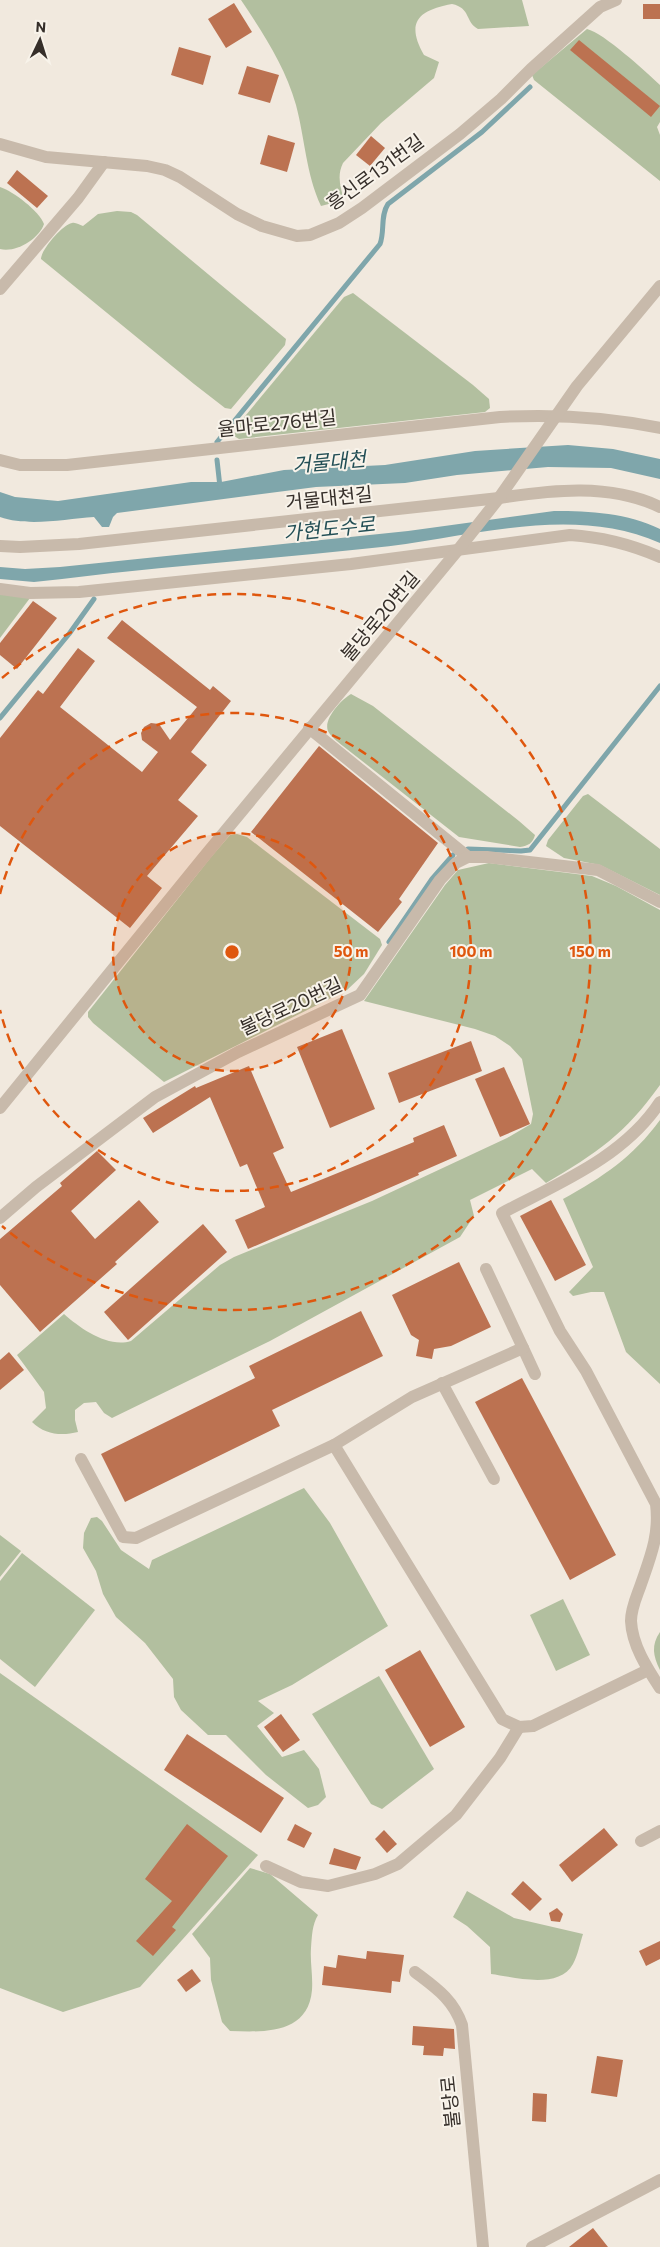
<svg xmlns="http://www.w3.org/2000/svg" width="660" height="2247" viewBox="0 0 660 2247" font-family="Commissioner,'Noto Sans KR',sans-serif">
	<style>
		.green { fill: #b2bf9f }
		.water { fill: #7fa6ab }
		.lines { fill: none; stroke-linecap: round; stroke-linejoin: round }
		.stream { stroke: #7fa6ab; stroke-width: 5 }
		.building { fill: #bc7251 }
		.minor { stroke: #c8baab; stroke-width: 12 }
		.ring { fill: none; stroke: #df570e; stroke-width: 2.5; stroke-dasharray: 9 6 }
		.labels { text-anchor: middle; stroke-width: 4; stroke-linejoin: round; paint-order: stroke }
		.street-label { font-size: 19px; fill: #362f2a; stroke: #f8f3ea }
		.water-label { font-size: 20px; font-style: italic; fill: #224e55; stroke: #f8f3ea }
		.centre { fill: #df570e; stroke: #f8f3ea; stroke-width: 2.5 }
		.ring-label { font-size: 15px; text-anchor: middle; font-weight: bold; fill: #df570e; stroke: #f8f3ea; stroke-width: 4; stroke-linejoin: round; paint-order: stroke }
	</style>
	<rect width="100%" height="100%" fill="#f1e9de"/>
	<g class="green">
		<path d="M241 0H522L529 26 478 29C465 22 471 8 452 4 419 10 405 22 424 55L439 62 434 78 381 123 343 163C337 175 340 186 344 200L321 206C306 174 305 139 296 105 285 66 263 33 241 0Z"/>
		<path d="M587 29C604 33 646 72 660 85V122L657 127 660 135V181L534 80 532 75Z"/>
		<path d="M0 187C13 191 39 211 44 224 39 239 16 253 0 249Z"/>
		<path d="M117 211 131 212 137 215 286 339 285 345 231 409 225 408 194 384 41 259C41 250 62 225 72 223 76 222 79 225 83 226L98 214Z"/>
		<polygon points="353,293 473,385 489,399 490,408 485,412 239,439 234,436 236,427 344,297"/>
		<polygon points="0,593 30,598 0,638"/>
		<path d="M351 694 373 706 519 821 535 835C533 843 528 846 520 847L459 837 343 746C338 742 331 737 328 731 323 719 342 699 351 694Z"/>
		<polygon points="588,794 660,849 660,895 600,865 564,858 546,846 548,840 583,796"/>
		<polygon points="237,834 247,837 264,850 380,939 382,945 364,974 347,990 164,1082 93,1023 88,1017 88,1012 211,857 230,835"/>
		<path d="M489 863 592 876 616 886 660 910V1085C625 1134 597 1153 546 1183L532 1169 470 1200 474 1216 460 1237 270 1341 112 1418 104 1413 96 1402 84 1403 75 1410V1420L78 1432C62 1436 45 1435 32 1422L46 1408 44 1392 17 1355 64 1314C81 1329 108 1348 131 1341L220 1265 234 1257 372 1201 507 1138 531 1124 533 1114 522 1059 510 1046 495 1036 475 1029 364 1001 445 885 458 870Z"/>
		<path d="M660 1120V1384L626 1352 604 1292H591L573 1296 569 1292 593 1267 563 1199C603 1177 633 1157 660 1120Z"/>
		<polygon points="304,1488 330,1523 388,1626 292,1685 258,1701 274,1713 257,1726 282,1757 304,1750 319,1769 326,1797 318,1805 308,1808 266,1775 226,1735 208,1735 181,1710 174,1697 173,1679 145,1643 116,1617 103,1594 96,1571 83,1548 84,1533 91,1518 97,1517 102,1521 121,1550 149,1569 152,1560"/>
		<polygon points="0,1535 21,1551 0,1577"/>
		<polygon points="22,1553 95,1610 35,1687 0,1659 0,1581"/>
		<polygon points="563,1599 590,1655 556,1671 530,1615"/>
		<path d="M660 1632V1670C653 1656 651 1645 660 1632Z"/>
		<polygon points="0,1673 258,1855 140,1987 63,2012 0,1988"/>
		<polygon points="379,1676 434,1769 382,1809 371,1804 312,1714"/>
		<path d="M250 1868 270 1874 318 1915C312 1925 312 1936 311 1948 310 1962 313 1976 312 1990 308 2035 263 2032 230 2031L222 2022 211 1980 210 1958 192 1934Z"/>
		<path d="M467 1891 514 1918 583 1934C580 1943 578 1955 573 1964 559 1990 514 1977 491 1974L490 1947 467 1926 453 1917Z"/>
	</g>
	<g class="water">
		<path d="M568 445 613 449 660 459V479L611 468 548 467 457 475 405 483 316 487 117 513 113 517 109 527H102L94 517C65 519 28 527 0 517V492L15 497 58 501 191 482H221L284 470 385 465 475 451Z"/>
		<path d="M554 511C590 511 628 513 660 529V543C569 503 466 539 372 548 269 559 165 566 62 579L34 582 0 579V567L25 569 60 567 408 531Z"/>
	</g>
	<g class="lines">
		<g class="stream">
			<path d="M217 442 380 244C385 231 380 216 388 204L482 132 530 87"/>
			<polyline points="217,460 220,487"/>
			<polyline points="0,718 69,634 94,599"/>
			<polyline points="468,849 521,851 530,850 660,686"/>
			<polyline points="389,942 432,879 453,855"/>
		</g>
	</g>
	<g class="building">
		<polygon points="234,3 252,32 226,48 208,19"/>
		<rect x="643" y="4" width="17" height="15"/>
		<polygon points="579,40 660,106 651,117 570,50"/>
		<polygon points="179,47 211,56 203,85 171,75"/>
		<polygon points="247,66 279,75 270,103 238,94"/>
		<polygon points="268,135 295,143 287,172 260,164"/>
		<polygon points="371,136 385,148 370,166 356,155"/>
		<polygon points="17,170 48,196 37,208 7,183"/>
		<polygon points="33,601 57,618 17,669 0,655 0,643"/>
		<polygon points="122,620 210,690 213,686 231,701 191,752 207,765 178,800 198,816 147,876 162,888 130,928 0,826 0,738 38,690 43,694 78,648 95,661 60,707 142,772 158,752 142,740 141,733 144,727 151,723 159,724 170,740 197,707 107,638"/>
		<polygon points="319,746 438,843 399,899 402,902 378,932 251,832"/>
		<polygon points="342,1029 375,1109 330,1128 297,1047"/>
		<polygon points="471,1041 482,1071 399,1103 388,1073"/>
		<polygon points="249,1066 284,1148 273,1153 291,1192 414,1142 413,1138 444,1125 457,1156 418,1173 419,1175 248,1249 235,1220 265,1207 247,1164 240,1167 210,1097 153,1133 143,1118 195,1086 196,1088"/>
		<polygon points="504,1067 530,1124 500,1137 475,1079"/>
		<polygon points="97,1151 116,1170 71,1211 95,1239 139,1200 159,1222 115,1262 117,1264 40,1332 0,1285 0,1239 62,1186 60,1183"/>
		<polygon points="551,1200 586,1265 555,1281 520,1216"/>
		<polygon points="203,1224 227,1252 128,1340 104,1312"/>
		<polygon points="459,1262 491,1327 451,1346 434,1349 432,1359 416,1356 419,1340 411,1335 392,1295"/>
		<polygon points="361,1311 383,1356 272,1410 280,1426 125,1502 101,1454 255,1378 249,1366"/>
		<polygon points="9,1352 24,1370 0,1390 0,1360"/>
		<polygon points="522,1378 616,1555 570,1580 475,1402"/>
		<polygon points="420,1650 465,1727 430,1747 385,1670"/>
		<polygon points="281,1714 300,1740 283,1752 264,1727"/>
		<polygon points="187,1734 284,1798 261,1833 164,1770"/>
		<polygon points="187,1824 228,1856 172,1927 176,1930 153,1956 136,1941 172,1901 145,1879"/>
		<polygon points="295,1824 312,1833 304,1848 287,1840"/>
		<polygon points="604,1828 618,1845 572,1882 559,1865"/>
		<polygon points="384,1830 397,1844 387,1853 375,1839"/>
		<polygon points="334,1848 361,1857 356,1870 329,1864"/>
		<polygon points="523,1881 542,1899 530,1911 511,1894"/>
		<polygon points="557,1908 563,1914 560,1922 551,1921 549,1913"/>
		<polygon points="660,1941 660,1959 646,1966 639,1951"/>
		<polygon points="367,1951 404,1955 400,1982 392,1981 391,1993 322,1985 324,1966 336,1968 338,1955 366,1959"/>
		<polygon points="192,1969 201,1981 186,1992 177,1980"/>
		<polygon points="413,2026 454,2029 455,2049 444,2048 443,2056 423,2055 424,2046 412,2045"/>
		<polygon points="597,2056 623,2060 617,2097 591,2093"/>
		<polygon points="533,2093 547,2094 546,2122 532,2121"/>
		<polygon points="593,2228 608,2247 569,2247"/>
	</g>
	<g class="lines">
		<g class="minor">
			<polyline points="0,144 46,157 147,166 165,170 180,177 237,214 262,226 297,236 310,235 339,223 362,208 460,134 501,99 531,69 600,7 616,0"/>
			<polyline points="0,289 78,198 104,162"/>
			<path d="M0 460 20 465H67L500 417C554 414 607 417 660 428"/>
			<path d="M0 546 20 547 79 544 499 498C552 490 610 483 660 507"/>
			<path d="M0 589 30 593 79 592 351 564 570 535C602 537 630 544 660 557"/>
			<polyline points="309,728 468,857"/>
			<path d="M660 1102C624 1157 559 1183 502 1213L560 1331 586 1371 656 1504C660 1535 650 1558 640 1587 636 1598 631 1609 631 1621 632 1645 647 1668 660 1688"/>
			<polyline points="0,1108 203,858 458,550 499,498 577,386 660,286"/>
			<polyline points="0,1218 36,1187 155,1097 238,1052 360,995 440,880 456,863 468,857 487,857 598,870 660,902"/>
			<polyline points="523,1348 535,1374"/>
			<polyline points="442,1383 494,1479"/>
			<polyline points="334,1445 502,1719 519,1727 533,1726 648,1670"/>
			<polyline points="81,1459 123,1537 136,1538 334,1445 412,1397 523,1348 486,1269"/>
			<polyline points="641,1841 660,1831"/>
			<polyline points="266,1866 301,1882 328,1886 375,1874 398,1864 456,1815 500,1758 519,1727"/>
			<path d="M415 1972C436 1988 453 1999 462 2025L483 2247"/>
			<polyline points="532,2247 660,2180"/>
		</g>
	</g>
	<circle cx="232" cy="952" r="119" fill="#df570e" fill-opacity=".12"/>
	<g class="ring">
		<circle cx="232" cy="952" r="119"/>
		<path d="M0 894A239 239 0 1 1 0 1010"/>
		<path d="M2 678A358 358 0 1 1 2 1226"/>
	</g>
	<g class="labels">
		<g class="street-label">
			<text transform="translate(375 172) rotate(-36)" y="7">흥신로131번길</text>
			<text transform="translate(277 423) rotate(-6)" y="7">율마로276번길</text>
			<text transform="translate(329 498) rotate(-6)" y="7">거물대천길</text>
			<text transform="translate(380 616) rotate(-50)" y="7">불당로20번길</text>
			<text transform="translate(291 1006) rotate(-25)" y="7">불당로20번길</text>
			<text transform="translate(450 2102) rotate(-96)" y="7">불당로</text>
		</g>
		<g class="water-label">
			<text transform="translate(329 462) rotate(-5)" y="7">거물대천</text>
			<text transform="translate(329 529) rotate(-6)" y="7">가현도수로</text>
		</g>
	</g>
	<circle cx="232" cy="952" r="8" class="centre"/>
	<g class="ring-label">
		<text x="351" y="957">50 m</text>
		<text x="471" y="957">100 m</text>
		<text x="590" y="957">150 m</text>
	</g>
	<g transform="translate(40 40) rotate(4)" stroke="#f8f3ea" stroke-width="4" paint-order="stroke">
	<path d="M0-4L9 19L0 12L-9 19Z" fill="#362f2a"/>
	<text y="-8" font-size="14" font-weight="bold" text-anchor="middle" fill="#362f2a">N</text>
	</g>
</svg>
